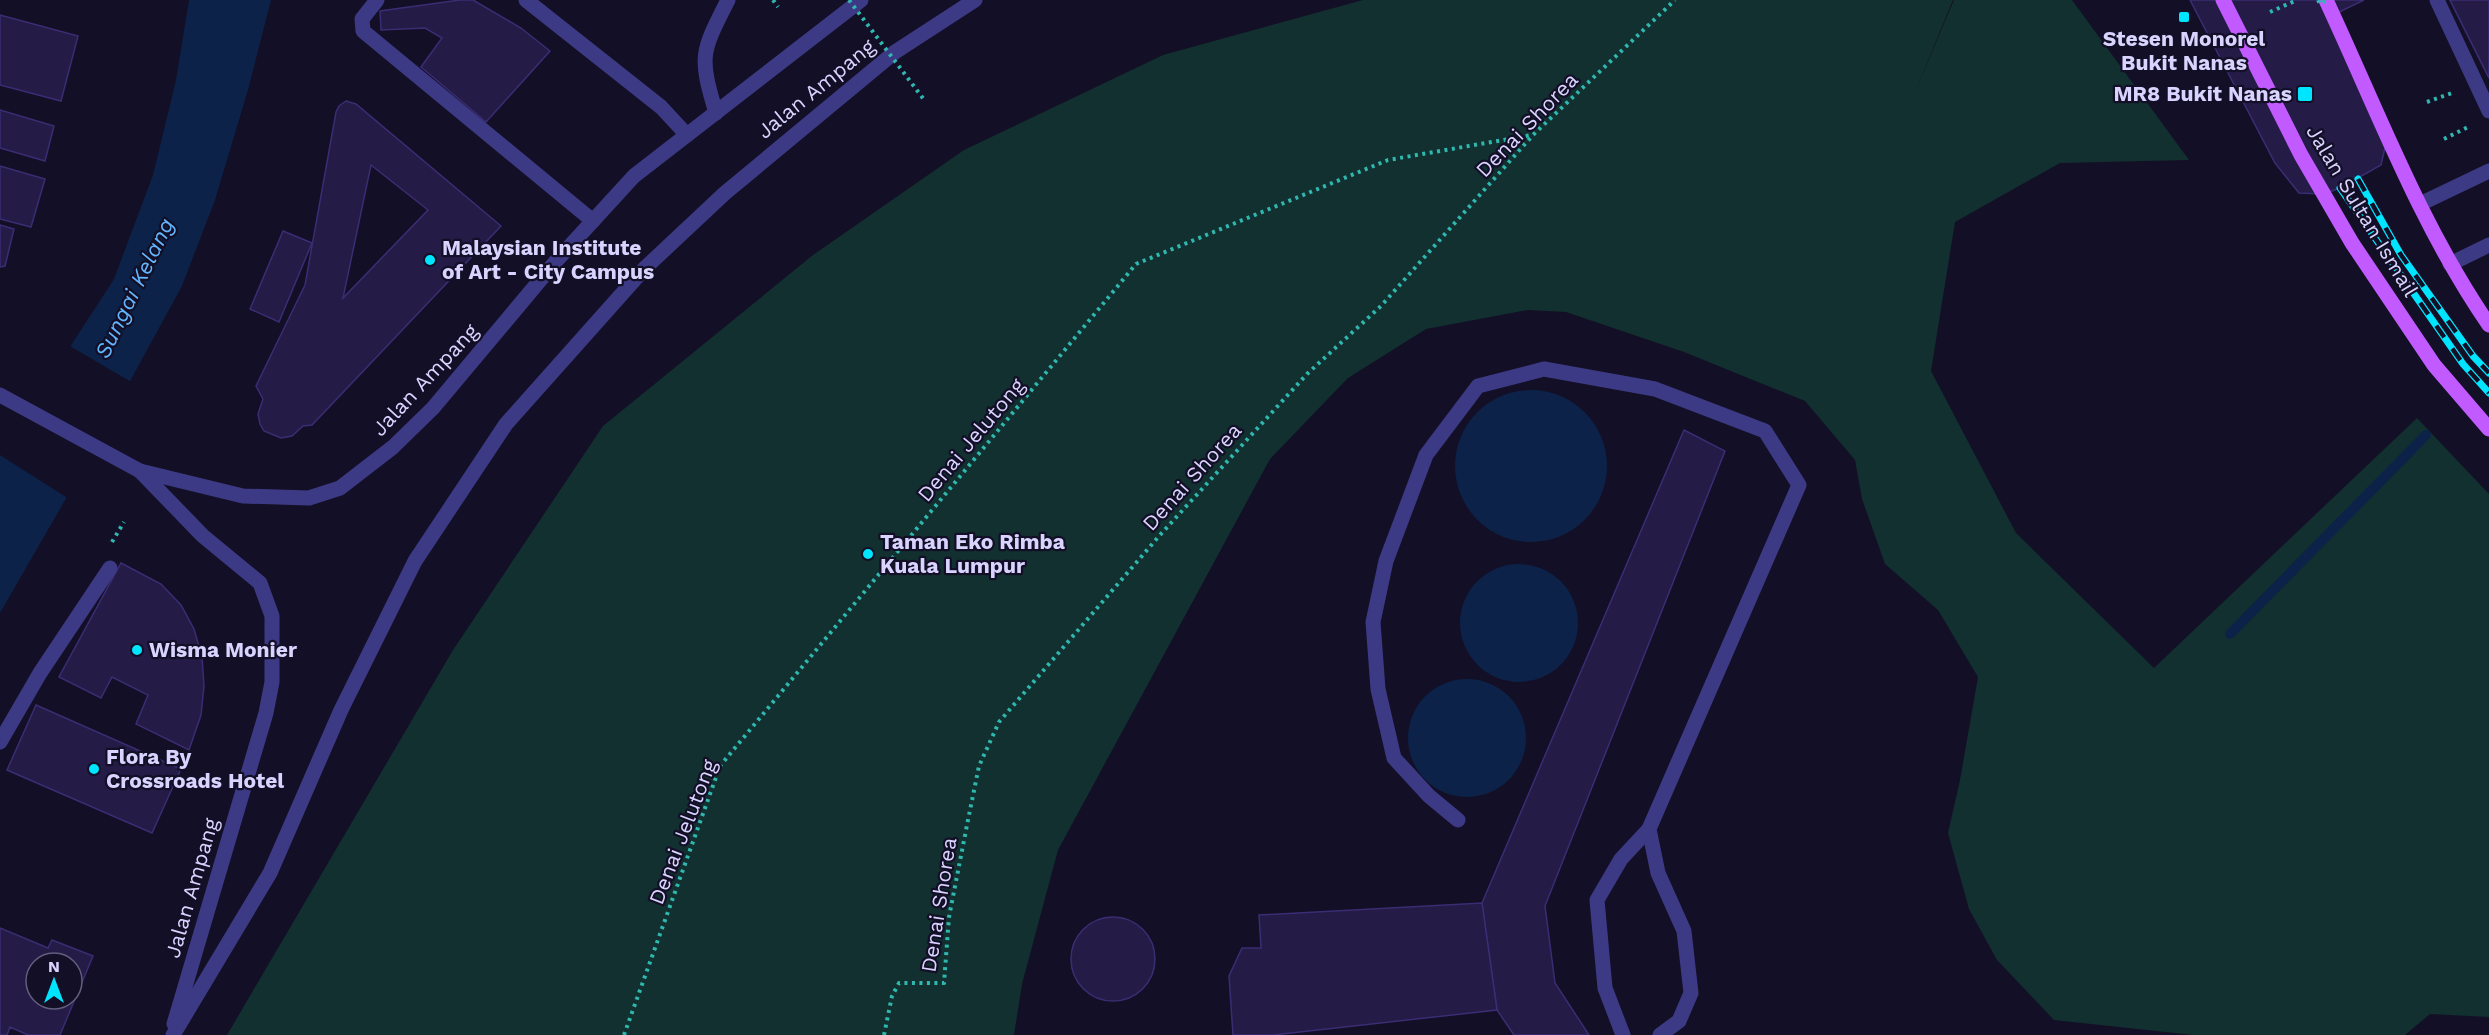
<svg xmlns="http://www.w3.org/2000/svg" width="2489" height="1035" viewBox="0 0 2489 1035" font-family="'Work Sans',sans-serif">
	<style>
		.green { fill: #12302f }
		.water { fill: #0c2248 }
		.pier { fill: #130f26 }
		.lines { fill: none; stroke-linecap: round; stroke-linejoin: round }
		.stream { stroke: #0c2248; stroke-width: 10 }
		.building { fill: #241b47; stroke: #3b2d73; stroke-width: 1.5; fill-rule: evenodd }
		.path { stroke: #2fb8b0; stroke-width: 4; stroke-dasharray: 3 4.5; stroke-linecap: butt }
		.minor { stroke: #3d3a85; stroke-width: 15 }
		.major { stroke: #c25bff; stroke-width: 15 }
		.rail-casing { stroke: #00e5ff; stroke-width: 7 }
		.rail { stroke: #130f26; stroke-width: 4.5; stroke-dasharray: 14; stroke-linecap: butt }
		.path-bridge { stroke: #2fb8b0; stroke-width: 4; stroke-dasharray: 3 4.5; stroke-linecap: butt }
		.minor-bridge { stroke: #3d3a85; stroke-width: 15 }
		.poi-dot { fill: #00e5ff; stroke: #130f26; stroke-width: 2 }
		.labels { text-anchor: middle; stroke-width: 4.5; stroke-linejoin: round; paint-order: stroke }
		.poi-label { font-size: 21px; font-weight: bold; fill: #d9d4ff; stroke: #130f26; text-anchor: start }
		.street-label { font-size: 21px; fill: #d9d4ff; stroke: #130f26 }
		.water-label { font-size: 22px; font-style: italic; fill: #62b6ff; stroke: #130f26 }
	</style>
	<rect width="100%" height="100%" fill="#130f26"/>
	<polygon class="green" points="1363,0 1953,0 1915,92 1954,0 2072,0 2189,160 2060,163 1955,222 1931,371 2016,533 2154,668 2417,418 2489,494 2489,1017 2430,1014 2405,1035 2193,1035 2054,1020 1997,960 1969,909 1948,833 1960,780 1978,677 1938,610 1885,564 1862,499 1855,460 1805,401 1684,352 1566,312 1528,310 1426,329 1348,378 1270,459 1058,850 1022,984 1014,1035 227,1035 453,650 603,426 813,255 964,150 1163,55"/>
	<g class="water">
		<polygon points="189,0 271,0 248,90 215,200 182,286 64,502 0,613 0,455 114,279 153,175 176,80"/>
		<circle cx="1531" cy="466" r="76"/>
		<circle cx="1519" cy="623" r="59"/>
		<circle cx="1467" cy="738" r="59"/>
	</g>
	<polygon class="pier" points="68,345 133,383 69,499 0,455 0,449"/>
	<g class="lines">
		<polyline class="stream" points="2230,634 2426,435"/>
	</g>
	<g class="building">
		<polygon points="460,0 473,0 521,28 550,51 486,122 421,67 442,38 425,28 381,30 380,11"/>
		<polygon points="2190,0 2328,0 2387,139 2381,165 2340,188 2324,194 2299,193 2275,163"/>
		<polygon points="2328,0 2364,0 2335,14"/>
		<polygon points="2450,0 2489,0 2489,78"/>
		<polygon points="2450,0 2489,0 2489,78"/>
		<polygon points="0,15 78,36 61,101 0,85"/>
		<path d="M346 101 356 104 501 226 312 425 303 426 292 436 281 438 264 431 260 424 258 414 263 399 256 386 305 285 336 112 339 106ZM371 165 428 210 343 298Z"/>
		<polygon points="0,110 54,126 45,161 0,148"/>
		<polygon points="0,166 45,179 31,227 0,219"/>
		<polygon points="0,225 14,229 5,266 0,267"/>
		<polygon points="283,231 312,243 279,322 250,309"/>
		<polygon points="1684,430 1725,451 1545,906 1555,983 1589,1035 1514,1035 1497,1010 1482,903"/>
		<polygon points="121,563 161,584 181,605 194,629 202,657 204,686 201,715 189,750 136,724 148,695 112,677 101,698 59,677"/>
		<polygon points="36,705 181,769 152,833 7,770"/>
		<polygon points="1482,903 1497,1010 1273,1035 1233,1035 1229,976 1242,948 1261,948 1259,915"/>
		<circle cx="1113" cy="959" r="42"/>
		<path d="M0 928 48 948 52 940 93 956 60 1035H28L10 1027 7 1035H0ZM36 963H72V999H36Z"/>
	</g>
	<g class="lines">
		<g class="path">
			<polyline points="773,0 778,7"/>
			<polyline points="2270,12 2297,0"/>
			<polyline points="2427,102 2452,93"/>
			<polyline points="2444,139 2470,126"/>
			<polyline points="112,542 124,522"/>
			<polyline points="624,1035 720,766 1136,264 1388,160 1532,135"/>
			<polyline points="884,1035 892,996 899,983 944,983 949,917 968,820 979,766 999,722 1160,535 1307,374 1381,306 1533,135 1675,0"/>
		</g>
		<g class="minor">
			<polyline points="377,0 362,19 363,31 593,221"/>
			<polyline points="526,0 661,107 687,135"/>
			<polyline points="2437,0 2489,111"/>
			<path d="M716 113C699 56 701 53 728 0"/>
			<polyline points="2420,204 2489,171"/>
			<polyline points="2450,264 2489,245"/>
			<polyline points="140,471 243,496 309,498 340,488 393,447 433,408 557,260 634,176 861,0"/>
			<polyline points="140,471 203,536 260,583 272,616 272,682 266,713 174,1024"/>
			<polyline points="0,742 40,673 110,568"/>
			<polyline points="1458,820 1429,796 1394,758 1378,689 1373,622 1386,561 1426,455 1478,386 1544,369 1655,389 1765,431 1799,485 1649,829 1621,859 1597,900 1605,988 1623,1035"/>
			<polyline points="1649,829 1658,873 1684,931 1691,993 1679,1021 1660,1035"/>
			<polyline points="173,1035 270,873 341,710 415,561 506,424 645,268 725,193 895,52 975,0"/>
		</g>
		<g class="major">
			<polyline points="2223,0 2301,155 2352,243 2434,365 2489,429"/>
			<path d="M2326 0C2377 109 2420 225 2489 325"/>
		</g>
		<g class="rail-casing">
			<g id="rail">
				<polyline points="2358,179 2401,255 2473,356 2489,373"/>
				<polyline points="2340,188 2463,364 2489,393"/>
			</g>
		</g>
		<use href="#rail" class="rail"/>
		<g class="path-bridge">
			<polyline points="849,0 925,101"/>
			<polyline points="2318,0 2320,4 2327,0"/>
		</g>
		<polyline class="minor-bridge" points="0,395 140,471"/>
	</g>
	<g class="poi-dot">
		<rect x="2178" y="11" width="12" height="12" rx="3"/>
		<rect x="2297" y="86" width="16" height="16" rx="3"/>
		<circle cx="430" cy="260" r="6"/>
		<circle cx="868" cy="554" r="6"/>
		<circle cx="137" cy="650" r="6"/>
		<circle cx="94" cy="769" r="6"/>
	</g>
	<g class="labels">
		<g class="poi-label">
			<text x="2184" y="46" text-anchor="middle">Stesen Monorel<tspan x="2184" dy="24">Bukit Nanas</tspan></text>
			<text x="2292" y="101" text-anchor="end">MR8 Bukit Nanas</text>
			<text x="442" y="255">Malaysian Institute<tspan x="442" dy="24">of Art - City Campus</tspan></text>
			<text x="880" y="549">Taman Eko Rimba<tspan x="880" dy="24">Kuala Lumpur</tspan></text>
			<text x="149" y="657">Wisma Monier</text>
			<text x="106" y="764">Flora By<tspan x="106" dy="24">Crossroads Hotel</tspan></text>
		</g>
		<g class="street-label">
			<text transform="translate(816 89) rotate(-39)" y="7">Jalan Ampang</text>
			<text transform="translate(1527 125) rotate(-46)" y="7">Denai Shorea</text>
			<text transform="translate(2362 211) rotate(59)" y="7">Jalan Sultan Ismail</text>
			<text transform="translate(425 380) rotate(-47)" y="7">Jalan Ampang</text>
			<text transform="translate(971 440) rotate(-50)" y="7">Denai Jelutong</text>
			<text transform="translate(1192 477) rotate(-48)" y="7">Denai Shorea</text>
			<text transform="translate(683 832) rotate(-69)" y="7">Denai Jelutong</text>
			<text transform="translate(192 888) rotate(-74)" y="7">Jalan Ampang</text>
			<text transform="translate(939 905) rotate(-81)" y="7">Denai Shorea</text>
		</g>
		<g class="water-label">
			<text transform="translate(134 288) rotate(-64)" y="8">Sungai Kelang</text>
		</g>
	</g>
	<g transform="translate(54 981)"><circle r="28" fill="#130f26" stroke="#625e7d" stroke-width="1.5"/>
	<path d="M0-4.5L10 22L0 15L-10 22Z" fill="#00e5ff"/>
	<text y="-9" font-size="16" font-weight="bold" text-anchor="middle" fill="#d9d4ff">N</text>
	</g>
</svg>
